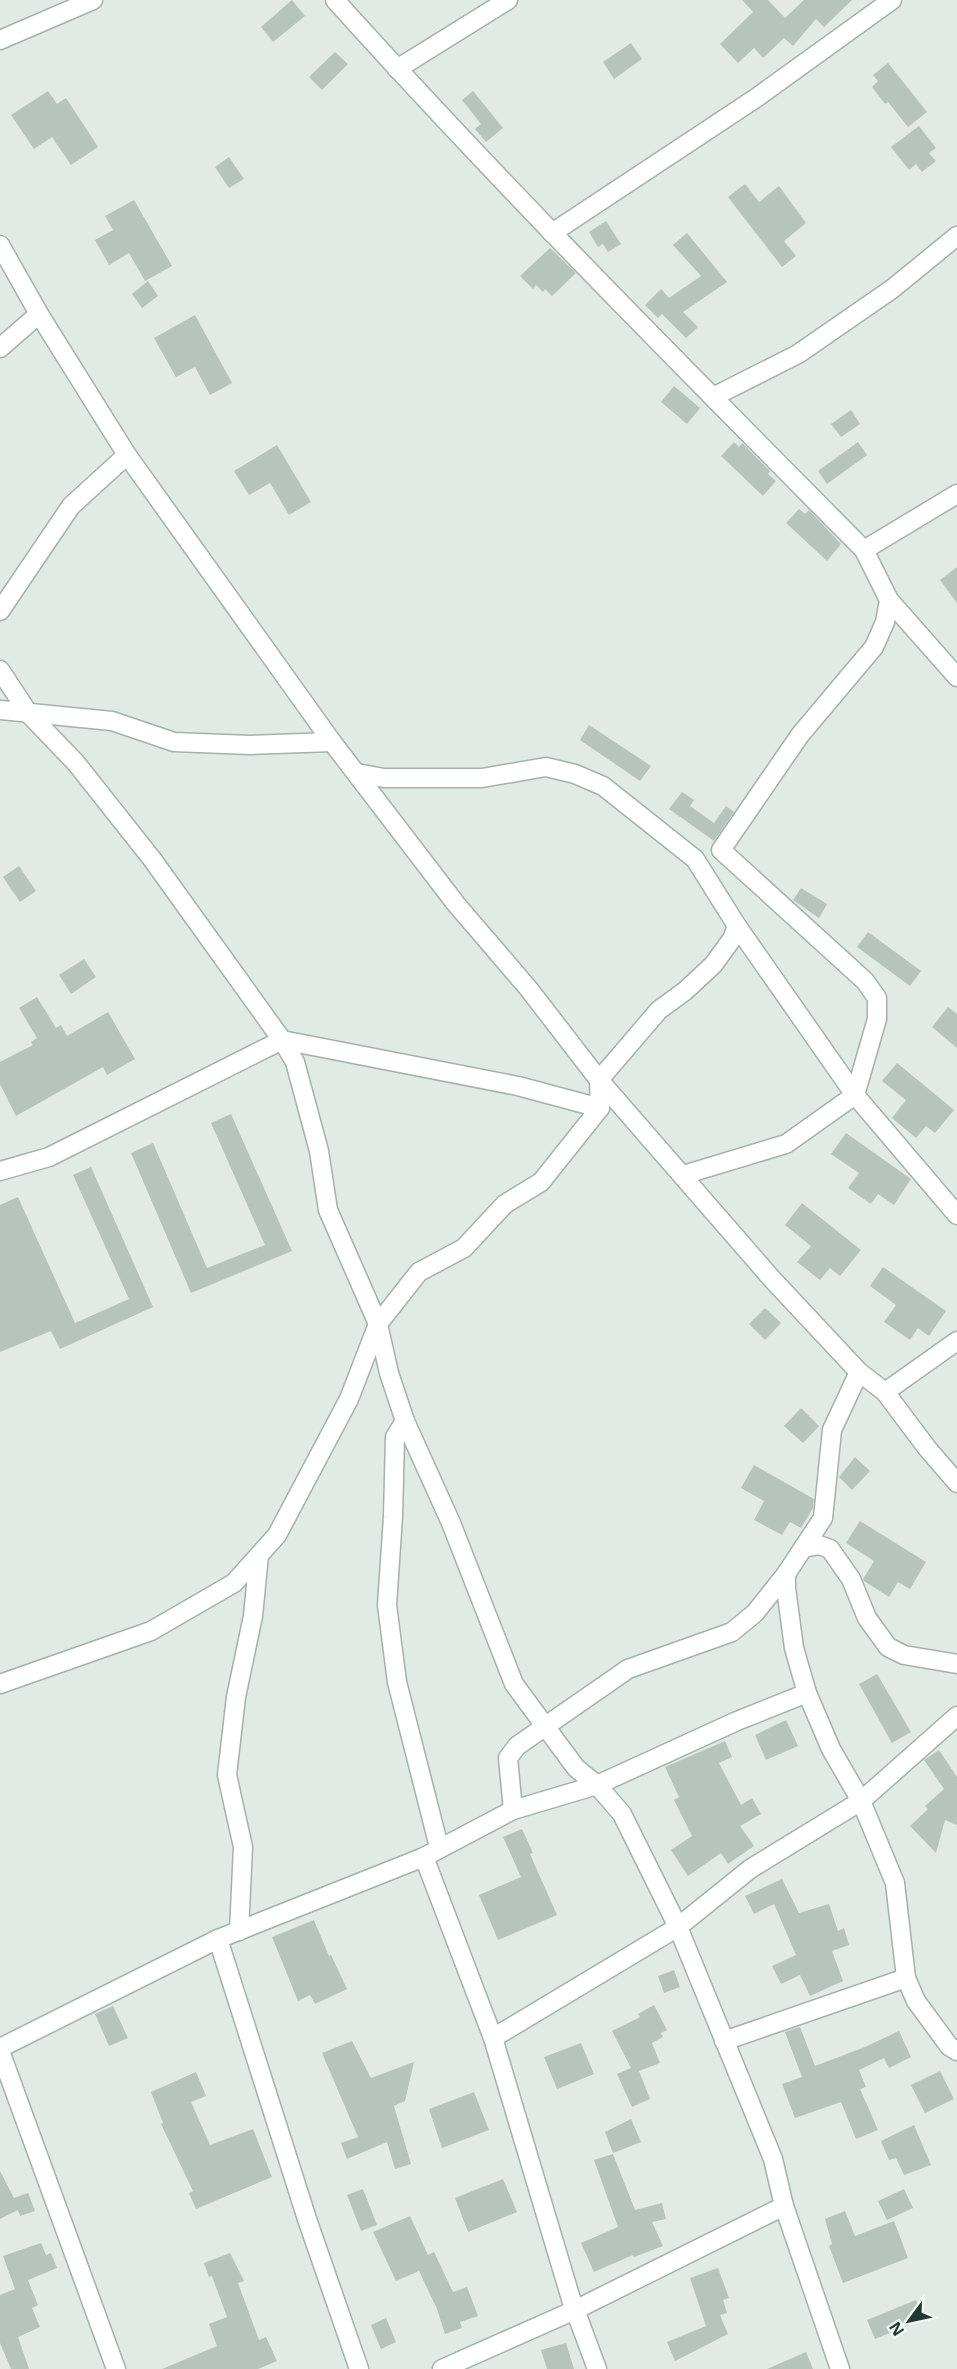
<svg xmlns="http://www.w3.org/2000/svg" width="957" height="2369" viewBox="0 0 957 2369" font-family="'Noto Sans',sans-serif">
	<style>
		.building { fill: #b7c4be }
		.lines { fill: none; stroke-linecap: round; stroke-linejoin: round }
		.street-casing { stroke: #a4b1ac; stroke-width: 21 }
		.street { stroke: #fff; stroke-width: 18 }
	</style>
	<rect width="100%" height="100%" fill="#e1eae5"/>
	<g class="building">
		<polygon points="292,0 305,16 273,42 261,27"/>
		<polygon points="742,0 768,0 785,18 804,0 852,0 824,27 816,19 793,46 784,38 763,58 754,48 738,63 720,44 753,12"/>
		<polygon points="631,43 642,59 614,79 603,62"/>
		<polygon points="335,52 348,64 322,90 309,77"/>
		<polygon points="888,63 927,112 908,127 888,102 885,104 872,87 878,81 873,75"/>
		<polygon points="48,91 57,104 66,98 98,147 71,165 52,137 34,149 11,115"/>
		<polygon points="473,91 503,128 486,142 475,129 481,124 462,100"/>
		<polygon points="919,126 936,148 929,153 936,161 922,172 916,164 909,170 891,147"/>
		<polygon points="229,157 244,179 229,188 215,167"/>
		<polygon points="745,184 759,202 779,186 806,223 784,241 796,256 782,267 728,197"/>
		<polygon points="134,200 172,266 145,281 129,253 109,265 95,240 113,230 105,216"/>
		<polygon points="606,221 621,244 608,252 603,244 598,247 589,232"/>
		<polygon points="687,233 727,282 683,312 698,327 686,338 662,314 658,318 645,305 661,289 669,298 701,276 673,245"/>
		<polygon points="550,248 576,273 552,296 545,289 543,292 536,285 533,289 520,276"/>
		<polygon points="148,281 158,296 142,308 132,294"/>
		<polygon points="195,315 232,383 210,395 195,367 176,377 154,338"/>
		<polygon points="674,386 700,408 687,424 661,402"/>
		<polygon points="851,410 860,424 841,437 831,424"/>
		<polygon points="734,442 739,447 742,443 770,471 768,474 776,481 763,496 721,456"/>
		<polygon points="858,442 867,455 827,484 818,471"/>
		<polygon points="277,445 311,502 289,515 270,483 249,495 234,471"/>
		<polygon points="799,509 805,514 809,510 841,544 827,561 786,523"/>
		<polygon points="957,567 957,603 940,580"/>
		<polygon points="589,725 651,766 640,781 580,740"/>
		<polygon points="682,792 694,800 690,806 714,823 726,806 734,812 714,841 669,809"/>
		<polygon points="19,866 36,891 20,902 3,877"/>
		<polygon points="801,888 827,904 819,918 793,900"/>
		<polygon points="868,932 921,971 910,986 857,947"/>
		<polygon points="84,959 96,977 71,994 59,975"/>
		<polygon points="37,997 56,1028 61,1025 67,1036 108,1012 135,1059 107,1075 103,1067 16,1116 0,1084 0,1062 33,1045 31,1042 37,1038 19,1008"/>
		<polygon points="948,1007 957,1014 957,1048 932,1027"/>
		<polygon points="897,1063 954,1110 935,1133 926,1126 916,1138 892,1118 906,1100 882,1081"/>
		<polygon points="231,1114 292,1251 191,1293 131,1153 153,1143 207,1268 265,1245 211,1123"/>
		<polygon points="846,1133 911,1179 894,1205 878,1194 871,1204 848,1188 859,1173 831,1154"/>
		<polygon points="91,1167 153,1307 60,1349 51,1331 0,1352 0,1205 18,1197 75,1323 129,1299 73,1175"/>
		<polygon points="802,1203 861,1250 840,1276 830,1268 820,1280 797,1262 811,1246 785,1225"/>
		<polygon points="883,1267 946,1311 929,1336 918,1328 910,1340 884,1322 896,1305 870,1286"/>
		<polygon points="765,1308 781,1323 765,1340 749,1324"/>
		<polygon points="801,1408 819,1426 803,1443 784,1426"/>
		<polygon points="855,1457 870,1471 852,1490 839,1477"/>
		<polygon points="754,1465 814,1499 813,1508 801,1528 790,1522 782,1535 754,1520 764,1501 741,1488"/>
		<polygon points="860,1521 926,1562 910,1589 898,1582 889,1597 864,1581 863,1579 874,1561 846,1543"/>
		<polygon points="877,1674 911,1732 892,1743 859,1684"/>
		<polygon points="786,1720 798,1746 766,1760 755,1735"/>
		<polygon points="725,1741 732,1757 719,1763 741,1805 752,1798 761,1814 740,1826 754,1846 728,1864 721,1853 688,1876 671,1850 692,1836 674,1800 679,1797 665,1767"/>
		<polygon points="939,1750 957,1777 957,1825 945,1820 936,1853 910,1826 928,1809 925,1806 944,1789 924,1760"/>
		<polygon points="522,1829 533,1853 530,1854 557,1915 498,1940 479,1895 521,1877 503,1837"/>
		<polygon points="782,1879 799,1913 829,1904 838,1931 844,1928 849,1945 832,1951 843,1981 810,1996 800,1975 781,1984 772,1966 796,1955 774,1904 754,1914 745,1896"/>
		<polygon points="314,1920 329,1956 331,1955 347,1989 315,2004 310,1995 298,2001 272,1937"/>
		<polygon points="674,1970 680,1987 664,1993 658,1976"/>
		<polygon points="654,2005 667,2030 661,2033 663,2037 652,2043 660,2063 639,2071 650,2099 632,2107 617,2074 631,2068 612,2031 640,2017 638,2014"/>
		<polygon points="113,2006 128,2038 109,2046 95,2014"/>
		<polygon points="800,2027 815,2066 865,2047 899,2031 911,2057 889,2068 884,2058 859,2070 866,2087 860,2089 878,2130 856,2139 841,2102 795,2118 782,2084 802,2077 785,2032"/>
		<polygon points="352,2041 371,2078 414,2062 405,2101 394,2106 411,2164 395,2169 387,2142 347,2159 341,2143 358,2137 322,2053"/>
		<polygon points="581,2043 594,2074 557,2089 544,2057"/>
		<polygon points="940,2071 954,2099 925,2113 911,2085"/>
		<polygon points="196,2072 206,2096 191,2102 210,2145 253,2129 272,2177 196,2209 189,2193 193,2191 161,2124 163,2123 151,2092"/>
		<polygon points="474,2092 489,2130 442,2148 429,2109"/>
		<polygon points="631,2119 641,2142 613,2153 605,2132"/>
		<polygon points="914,2125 931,2165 904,2175 896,2158 889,2160 881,2141"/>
		<polygon points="613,2154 635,2210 662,2203 666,2219 652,2222 663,2246 634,2257 633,2255 594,2272 581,2243 618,2227 594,2160"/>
		<polygon points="0,2171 15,2200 14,2198 28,2193 35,2211 20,2216 18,2210 0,2219"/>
		<polygon points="503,2179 517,2212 468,2232 455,2198"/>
		<polygon points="363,2189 377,2225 361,2231 347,2195"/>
		<polygon points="904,2189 913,2208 887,2220 878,2201"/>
		<polygon points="845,2211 855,2236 894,2221 908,2258 843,2283 829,2246 832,2244 825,2219"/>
		<polygon points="410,2216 428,2255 434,2252 453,2292 467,2287 478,2316 460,2322 462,2328 445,2334 437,2309 419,2271 396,2281 373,2232"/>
		<polygon points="41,2243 46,2255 51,2253 57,2268 28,2280 38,2305 32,2308 40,2327 18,2337 29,2369 11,2369 0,2343 0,2295 15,2289 3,2256"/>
		<polygon points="230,2253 244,2281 238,2283 259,2340 266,2337 277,2361 258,2369 162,2369 217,2346 209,2324 227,2317 212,2276 209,2277 204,2263"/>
		<polygon points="718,2268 729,2298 723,2300 727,2313 720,2315 728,2334 675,2361 667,2342 706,2326 690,2278"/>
		<polygon points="916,2300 924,2319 875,2339 867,2320"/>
		<polygon points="386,2318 396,2342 381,2349 371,2325"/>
		<polygon points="566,2343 574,2369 547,2369 541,2350"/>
		<polygon points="806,2352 813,2369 767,2369"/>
	</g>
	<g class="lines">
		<g class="street-casing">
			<g id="street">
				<path d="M335 0C505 189 685 369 864 550L889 600 957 677"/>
				<polyline points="0,40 93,0"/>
				<polyline points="397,69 508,0"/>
				<polyline points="552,233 756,98 892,0"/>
				<polyline points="0,245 39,314 127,455 332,742 456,904 528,988 599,1080 772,1279 859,1372 885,1392 927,1448 957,1483"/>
				<polyline points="0,348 39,314"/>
				<polyline points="713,397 798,354 892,289 957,236"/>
				<polyline points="864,550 957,494"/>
				<polyline points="889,600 885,622 874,647 800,735 721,850 865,981 877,998 877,1019 855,1095 957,1215"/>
				<polyline points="0,611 71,506 127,455"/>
				<polyline points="0,670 29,714 76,763 152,859 282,1040 295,1062 319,1151 328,1210 378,1324 389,1373 405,1421 451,1523 514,1684 576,1768 597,1785 622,1814 678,1927 773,2159 784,2206 840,2369"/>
				<polyline points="0,710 112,721 174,742 250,745 332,742"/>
				<polyline points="357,773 384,778 482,778 546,767 575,774 603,786 695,859 737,926 855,1095 786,1144 683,1175"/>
				<polyline points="0,1171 49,1157 282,1040 518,1086 600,1108"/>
				<polyline points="885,1392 957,1341"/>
				<polyline points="405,1421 395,1437 393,1517 387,1605 397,1682 439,1847"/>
				<polyline points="803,1548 819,1545 830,1549 851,1579 867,1618 888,1647 904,1655 957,1664"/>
				<polyline points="786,1574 786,1588 794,1648 807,1693 831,1749 861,1801 895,1883 906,1978 916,2001 949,2046 957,2051"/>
				<polyline points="0,1684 151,1631 234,1583 277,1535 349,1399 378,1324 419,1272 464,1248 505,1204 541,1182 600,1108 599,1080 659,1010 685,991 713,965 732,939 737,926"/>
				<polyline points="513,1810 508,1758 517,1746 628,1669 732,1632 755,1613 786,1574 823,1518 832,1430 859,1372"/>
				<polyline points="424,1857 493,2038 571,2299 597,2369"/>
				<polyline points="239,1931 243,1847 227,1775 236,1697 253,1616 259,1555"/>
				<polyline points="218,1939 307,2219 359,2369"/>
				<polyline points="493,2038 678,1927 750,1869 861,1801 957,1716"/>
				<polyline points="724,2041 906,1978"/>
				<polyline points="0,2048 218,1939 424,1857 513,1810 597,1785 737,1721 807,1693"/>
				<polyline points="0,2051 116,2369"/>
				<polyline points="442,2369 575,2310 784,2206"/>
			</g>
		</g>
		<use href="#street" class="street"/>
	</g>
	<g transform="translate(909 2321) rotate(237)" stroke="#f1f7f4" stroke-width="4.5" paint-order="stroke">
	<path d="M0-4.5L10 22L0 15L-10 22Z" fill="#233832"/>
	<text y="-9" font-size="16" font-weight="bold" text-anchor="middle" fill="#233832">N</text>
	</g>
</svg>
